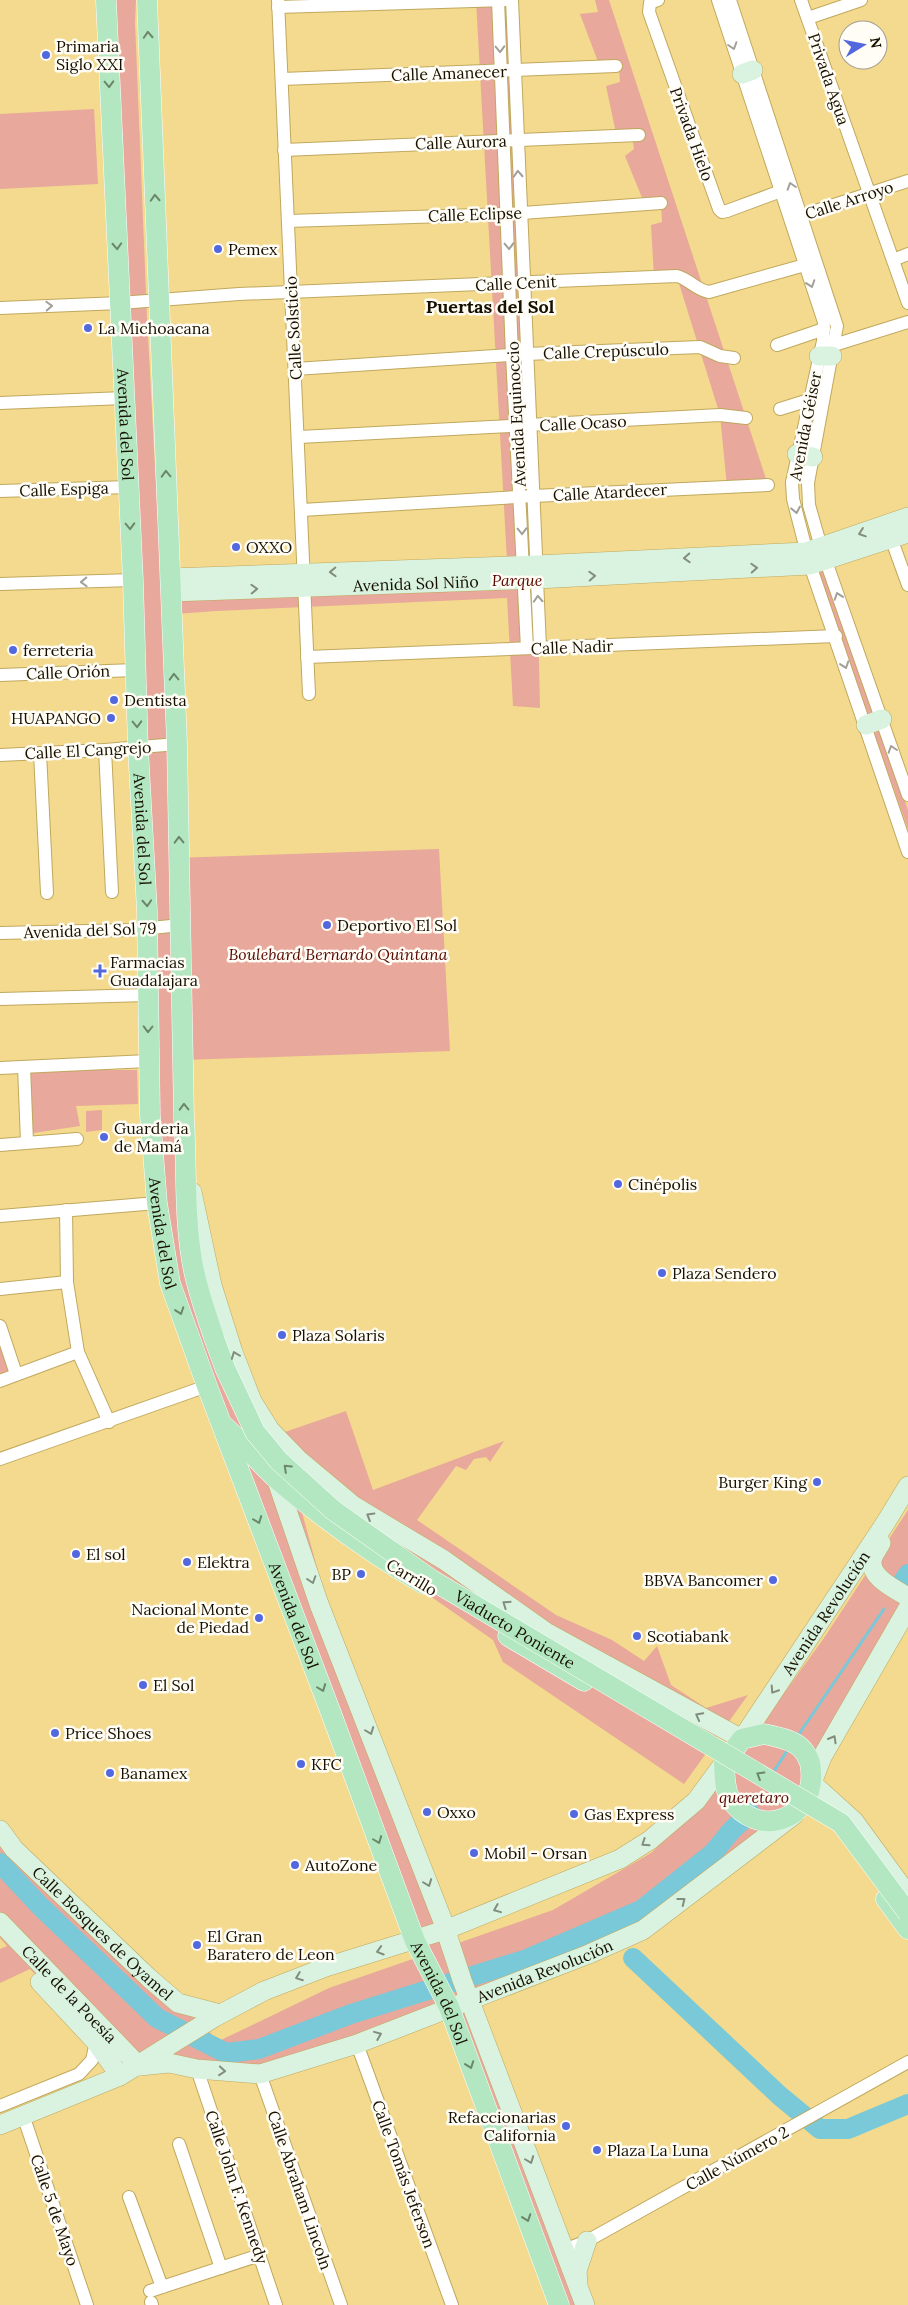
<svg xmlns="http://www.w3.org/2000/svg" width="908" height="2305" viewBox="0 0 908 2305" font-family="Lora,serif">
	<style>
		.green { fill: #e8a89b }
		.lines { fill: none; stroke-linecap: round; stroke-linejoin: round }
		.stream { stroke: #79c9d9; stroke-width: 3 }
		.river { stroke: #79c9d9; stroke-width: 20 }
		.street-casing { stroke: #c0a85d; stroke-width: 14 }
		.secondary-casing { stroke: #c0a85d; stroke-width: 20 }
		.primary-casing { stroke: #fff; stroke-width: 21 }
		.street { stroke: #fff; stroke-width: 12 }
		.secondary { stroke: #d9f3e0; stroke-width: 19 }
		.primary { stroke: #b2e7c1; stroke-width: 20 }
		.primary-bridge-casing { stroke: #fff; stroke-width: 21; stroke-linecap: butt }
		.primary-bridge { stroke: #b2e7c1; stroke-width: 20 }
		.oneway { stroke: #6c866a }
		.oneway2 { stroke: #a29f99 }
		.oneway3 { stroke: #828d7b }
		.poi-dot { fill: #5368de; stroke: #fffdf5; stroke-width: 2 }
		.labels { text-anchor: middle; stroke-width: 5; stroke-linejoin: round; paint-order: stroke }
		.poi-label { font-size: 16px; fill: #171000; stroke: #fffdf5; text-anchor: start }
		.street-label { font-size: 16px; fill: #171000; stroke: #fffdf5 }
		.park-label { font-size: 16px; font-style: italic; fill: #570800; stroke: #fffdf5 }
		.neighbourhood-label { font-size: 18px; font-weight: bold; fill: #171000; stroke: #fffdf5 }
	</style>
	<rect width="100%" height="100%" fill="#f3da8e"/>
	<g class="green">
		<polygon points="111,0 136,0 135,22 147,318 161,577 414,569 507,561 476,0 512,0 537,565 806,552 908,516 908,533 806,566 537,575 540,708 513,706 507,598 216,611 163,615 173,858 439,849 450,1051 184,1060 191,1232 219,1317 233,1352 265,1416 279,1434 346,1411 373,1490 504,1441 490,1462 486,1457 474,1459 466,1470 456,1466 417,1520 556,1615 612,1640 644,1661 657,1646 671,1685 706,1708 748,1695 684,1784 503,1662 493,1640 300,1505 356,1711 444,1948 553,1910 651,1853 706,1801 824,1638 908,1510 908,1615 780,1826 665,1922 465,2007 576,2305 568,2305 454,2012 433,2021 260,2074 139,2066 0,1922 0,1827 64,1897 219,2041 329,1988 430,1953 361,1787 221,1419 162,1219 152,1114 144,733 127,311"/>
		<polygon points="595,0 609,0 768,485 727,487 720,415 677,277 654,277 651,225 662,222 661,204 645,205 625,156 634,149 632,136 616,133 606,86 620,82 619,70 600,67 580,14 598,12"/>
		<polygon points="94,109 98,184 0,189 0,114"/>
		<polygon points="825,570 908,810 908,829 818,573"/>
		<polygon points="25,1070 137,1070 138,1104 76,1106 80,1126 27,1134"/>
		<polygon points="102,1110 102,1130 86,1132 86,1111"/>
		<polygon points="0,1326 16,1374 0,1381"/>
		<polygon points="0,1923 126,2057 121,2063 30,1969 0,1983 0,1949 7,1946 0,1938"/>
	</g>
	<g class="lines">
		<g class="stream">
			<polyline points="797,1737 884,1609"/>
			<polyline points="772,1774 789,1748"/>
		</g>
		<g class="river">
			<polyline points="902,1583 908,1574"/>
			<polyline points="0,1863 40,1906 157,2018 226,2053 259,2049 351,2014 527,1959 641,1910 713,1853 731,1831 750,1813"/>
			<polyline points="633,1958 780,2096 820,2129 848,2129 908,2104"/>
		</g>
		<g class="street-casing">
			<g id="street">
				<polyline points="278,0 309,694"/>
				<polyline points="498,0 512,355 527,648"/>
				<polyline points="512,0 540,648"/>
				<polyline points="658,0 650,3 649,12 719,209 722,212 727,211 781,191"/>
				<polyline points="718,0 824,322 823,341 792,482 793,499 810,565 908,852"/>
				<polyline points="730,0 837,326 808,483 809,505 821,547 908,795"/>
				<polyline points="801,0 908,303"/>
				<polyline points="278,7 506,0"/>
				<polyline points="808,18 861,0"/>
				<polyline points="282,79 616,66"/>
				<polyline points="284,150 639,135"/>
				<polyline points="794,218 908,181"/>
				<polyline points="288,221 508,214 661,203"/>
				<polyline points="893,260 908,254"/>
				<path d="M0 308 120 303 239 294 677 276C689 279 696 290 709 292L805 265"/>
				<polyline points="777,345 824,329"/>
				<polyline points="834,345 908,322"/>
				<polyline points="295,369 526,354 700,347 720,356 734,358"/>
				<polyline points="0,403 124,398"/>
				<polyline points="780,409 809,400"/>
				<polyline points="299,437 720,415 746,418"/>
				<polyline points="0,491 129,487"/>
				<polyline points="302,510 533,496 768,485"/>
				<polyline points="891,538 908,585"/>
				<polyline points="0,584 133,580"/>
				<polyline points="307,657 836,636"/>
				<polyline points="0,675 135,670"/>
				<polyline points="105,750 112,892"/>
				<polyline points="40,753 47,893"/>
				<polyline points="0,755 105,750 177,744"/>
				<polyline points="0,933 131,930 181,925"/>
				<polyline points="0,999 148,995"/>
				<polyline points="24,1067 27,1142"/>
				<polyline points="0,1068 148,1061"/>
				<polyline points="0,1145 77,1139"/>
				<polyline points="66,1210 67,1282 78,1352 109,1422"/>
				<polyline points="0,1216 157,1203"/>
				<polyline points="0,1289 67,1282"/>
				<polyline points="0,1326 16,1374"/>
				<polyline points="0,1381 78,1352"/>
				<polyline points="0,1459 207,1386"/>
				<polyline points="357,2044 452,2305"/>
				<polyline points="197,2069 276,2305"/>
				<polyline points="260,2074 341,2305"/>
				<polyline points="0,2106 79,2074 92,2060 96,2042"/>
				<polyline points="23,2115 87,2305"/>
				<polyline points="179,2144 221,2268"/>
				<polyline points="129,2197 162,2287"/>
				<polyline points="564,2250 587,2241 908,2062"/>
				<polyline points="150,2291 260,2255"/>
				<polyline points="151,2302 152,2305"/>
			</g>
		</g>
		<g class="secondary-casing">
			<g id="secondary">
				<polyline points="742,74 753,70"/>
				<polyline points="819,356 832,356"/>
				<polyline points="797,454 813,457"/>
				<polyline points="170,578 536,565 806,552 908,517"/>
				<path id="s1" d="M171 592 537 579 810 565 908 533"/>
				<polyline points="866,725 882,719"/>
				<path id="s2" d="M192 1192 212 1285 233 1352 252 1401 270 1430 299 1460 354 1506 444 1560 546 1632 742 1739 886 1522 908 1486"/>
				<polyline points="276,1478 319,1604 442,1919 462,1980 585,2305"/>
				<path d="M881 1543C879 1547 875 1552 873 1557 866 1576 895 1589 908 1597"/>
				<polyline points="908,1608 822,1757 812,1783 854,1821 908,1895"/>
				<path id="s3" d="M0 1830 14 1849 149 1978 178 2003 220 2014"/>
				<path id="s4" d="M0 1922 139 2066"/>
				<polyline points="40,1982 96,2042 120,2076"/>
				<path id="s5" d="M140 2066 169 2063 197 2069 260 2074 357 2044 589 1954 643 1930 794 1815"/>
				<polyline points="0,2125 120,2076 215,2017 264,1991 326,1967 445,1930 620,1859 650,1840 696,1801 724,1763"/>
				<polyline points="578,2283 577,2271 587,2241"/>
			</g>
		</g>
		<g class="primary-casing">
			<g id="primary">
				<path id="s6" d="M106 0 133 580 138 748 147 910 150 1114 157 1203 170 1283 207 1386 331 1713 415 1941 449 2007 559 2305"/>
				<path d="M147 0 177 744 184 1119C187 1167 184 1214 192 1261 196 1287 206 1313 214 1338"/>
				<path d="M224 1426C243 1443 259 1463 278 1480 324 1519 372 1554 424 1584"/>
				<polyline points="508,1636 584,1681"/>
				<path d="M764 1734C774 1736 785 1738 794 1743 804 1748 811 1760 811 1771 815 1821 756 1840 730 1798 724 1789 725 1773 724 1763L742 1739Z"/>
				<polyline points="886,1899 908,1929"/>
			</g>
		</g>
		<use href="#street" class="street"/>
		<use href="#secondary" class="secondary"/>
		<use href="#primary" class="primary"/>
		<g class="primary-bridge-casing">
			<g id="primary-bridge">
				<path id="s7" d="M214 1338 225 1368 255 1432 279 1461 333 1510 432 1580 841 1823 908 1913"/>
			</g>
		</g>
		<use href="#primary-bridge" class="primary-bridge"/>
	</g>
	<defs><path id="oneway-chevron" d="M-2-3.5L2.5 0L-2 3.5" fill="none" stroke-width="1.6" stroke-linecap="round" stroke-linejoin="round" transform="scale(1.25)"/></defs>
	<g class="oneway">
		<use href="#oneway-chevron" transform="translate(148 35) rotate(-93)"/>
		<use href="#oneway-chevron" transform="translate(109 84) rotate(88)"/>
		<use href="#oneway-chevron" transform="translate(155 198) rotate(-93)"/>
		<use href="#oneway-chevron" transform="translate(117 246) rotate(87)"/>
		<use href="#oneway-chevron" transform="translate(166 474) rotate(-92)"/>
		<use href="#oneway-chevron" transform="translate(130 526) rotate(88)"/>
		<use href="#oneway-chevron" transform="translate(174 677) rotate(-92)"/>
		<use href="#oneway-chevron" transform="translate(137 724) rotate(88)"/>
		<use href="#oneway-chevron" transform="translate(179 840) rotate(-91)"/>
		<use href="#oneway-chevron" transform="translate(147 903) rotate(87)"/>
		<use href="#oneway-chevron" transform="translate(148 1029) rotate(91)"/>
		<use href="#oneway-chevron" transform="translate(184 1107) rotate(-91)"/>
		<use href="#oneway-chevron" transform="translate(180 1311) rotate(71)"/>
		<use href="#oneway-chevron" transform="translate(287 1468) rotate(-137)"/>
		<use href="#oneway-chevron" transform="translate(258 1520) rotate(69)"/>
		<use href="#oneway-chevron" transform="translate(322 1688) rotate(69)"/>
		<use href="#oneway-chevron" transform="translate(760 1775) rotate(-149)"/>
		<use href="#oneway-chevron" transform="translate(378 1840) rotate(69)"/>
		<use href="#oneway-chevron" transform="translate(470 2065) rotate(70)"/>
		<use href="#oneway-chevron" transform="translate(527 2218) rotate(70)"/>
	</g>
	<g class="oneway2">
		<use href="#oneway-chevron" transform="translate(733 46) rotate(72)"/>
		<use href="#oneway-chevron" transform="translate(500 49) rotate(88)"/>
		<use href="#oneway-chevron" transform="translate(518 174) rotate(-93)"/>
		<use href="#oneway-chevron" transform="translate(791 186) rotate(-108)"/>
		<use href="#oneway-chevron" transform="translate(509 246) rotate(88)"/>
		<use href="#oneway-chevron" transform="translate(811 284) rotate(71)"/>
		<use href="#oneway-chevron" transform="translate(49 306) rotate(-3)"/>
		<use href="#oneway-chevron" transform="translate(796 510) rotate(79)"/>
		<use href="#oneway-chevron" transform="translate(522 531) rotate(88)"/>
		<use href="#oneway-chevron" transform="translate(84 582) rotate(178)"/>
		<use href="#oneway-chevron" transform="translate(838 596) rotate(-109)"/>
		<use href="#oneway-chevron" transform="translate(538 599) rotate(-93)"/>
		<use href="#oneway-chevron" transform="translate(845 665) rotate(71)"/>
		<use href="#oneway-chevron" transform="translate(892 749) rotate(-108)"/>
	</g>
	<g class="oneway3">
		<use href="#oneway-chevron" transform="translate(862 533) rotate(161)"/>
		<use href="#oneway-chevron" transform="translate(687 558) rotate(177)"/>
		<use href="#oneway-chevron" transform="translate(754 568) rotate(-3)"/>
		<use href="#oneway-chevron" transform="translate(333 572) rotate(178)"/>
		<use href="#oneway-chevron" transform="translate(592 576) rotate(-3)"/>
		<use href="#oneway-chevron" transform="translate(254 589) rotate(-2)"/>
		<use href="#oneway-chevron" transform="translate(235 1355) rotate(-111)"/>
		<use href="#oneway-chevron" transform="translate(370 1516) rotate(-149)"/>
		<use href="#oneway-chevron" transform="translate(312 1580) rotate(72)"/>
		<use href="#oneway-chevron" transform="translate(506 1604) rotate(-145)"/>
		<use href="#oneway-chevron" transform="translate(774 1690) rotate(123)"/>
		<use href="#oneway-chevron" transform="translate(699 1716) rotate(-152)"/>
		<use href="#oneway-chevron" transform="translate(370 1731) rotate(69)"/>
		<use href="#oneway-chevron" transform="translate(833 1739) rotate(-60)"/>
		<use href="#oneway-chevron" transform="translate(645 1843) rotate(146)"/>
		<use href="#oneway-chevron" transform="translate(428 1883) rotate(69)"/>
		<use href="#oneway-chevron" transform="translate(682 1901) rotate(-38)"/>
		<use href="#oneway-chevron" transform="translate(497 1909) rotate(158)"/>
		<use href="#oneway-chevron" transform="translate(380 1951) rotate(163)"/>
		<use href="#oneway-chevron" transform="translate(299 1977) rotate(159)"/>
		<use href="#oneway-chevron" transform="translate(378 2035) rotate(-22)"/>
		<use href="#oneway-chevron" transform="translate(222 2071) rotate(5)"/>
		<use href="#oneway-chevron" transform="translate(530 2160) rotate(69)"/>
	</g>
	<g class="poi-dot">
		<circle cx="46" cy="55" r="5"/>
		<circle cx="218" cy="249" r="5"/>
		<circle cx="88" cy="328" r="5"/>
		<circle cx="236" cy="547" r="5"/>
		<circle cx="13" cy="650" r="5"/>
		<circle cx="114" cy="700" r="5"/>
		<circle cx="111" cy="718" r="5"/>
		<circle cx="327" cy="925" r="5"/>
		<path d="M97.5 963.5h5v5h5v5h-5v5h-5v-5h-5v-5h5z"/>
		<circle cx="104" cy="1137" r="5"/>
		<circle cx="618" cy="1184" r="5"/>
		<circle cx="662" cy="1273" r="5"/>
		<circle cx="282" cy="1335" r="5"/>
		<circle cx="817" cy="1482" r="5"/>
		<circle cx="76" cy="1554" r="5"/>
		<circle cx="187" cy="1562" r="5"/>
		<circle cx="361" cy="1574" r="5"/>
		<circle cx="773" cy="1580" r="5"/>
		<circle cx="259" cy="1618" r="5"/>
		<circle cx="637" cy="1636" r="5"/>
		<circle cx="143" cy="1685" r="5"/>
		<circle cx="55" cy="1733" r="5"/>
		<circle cx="301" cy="1764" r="5"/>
		<circle cx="110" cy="1773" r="5"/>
		<circle cx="427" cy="1812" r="5"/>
		<circle cx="574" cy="1814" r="5"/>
		<circle cx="474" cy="1853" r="5"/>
		<circle cx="295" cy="1865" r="5"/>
		<circle cx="197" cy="1945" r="5"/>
		<circle cx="566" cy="2126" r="5"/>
		<circle cx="597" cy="2150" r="5"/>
	</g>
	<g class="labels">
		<g class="poi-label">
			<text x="56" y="52">Primaria<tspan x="56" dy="18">Siglo XXI</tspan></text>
			<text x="228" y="255">Pemex</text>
			<text x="98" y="334">La Michoacana</text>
			<text x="246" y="553">OXXO</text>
			<text x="23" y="656">ferreteria</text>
			<text x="124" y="706">Dentista</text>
			<text x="101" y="724" text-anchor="end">HUAPANGO</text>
			<text x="337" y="931">Deportivo El Sol</text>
			<text x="110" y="968">Farmacias<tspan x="110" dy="18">Guadalajara</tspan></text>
			<text x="114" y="1134">Guarderia<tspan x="114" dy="18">de Mamá</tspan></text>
			<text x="628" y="1190">Cinépolis</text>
			<text x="672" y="1279">Plaza Sendero</text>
			<text x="292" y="1341">Plaza Solaris</text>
			<text x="807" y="1488" text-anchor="end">Burger King</text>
			<text x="86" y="1560">El sol</text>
			<text x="197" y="1568">Elektra</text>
			<text x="351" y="1580" text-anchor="end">BP</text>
			<text x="763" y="1586" text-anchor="end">BBVA Bancomer</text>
			<text x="249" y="1615" text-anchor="end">Nacional Monte<tspan x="249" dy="18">de Piedad</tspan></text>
			<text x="647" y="1642">Scotiabank</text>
			<text x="153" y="1691">El Sol</text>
			<text x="65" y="1739">Price Shoes</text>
			<text x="311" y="1770">KFC</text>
			<text x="120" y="1779">Banamex</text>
			<text x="437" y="1818">Oxxo</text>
			<text x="584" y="1820">Gas Express</text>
			<text x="484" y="1859">Mobil - Orsan</text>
			<text x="305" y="1871">AutoZone</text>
			<text x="207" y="1942">El Gran<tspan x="207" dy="18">Baratero de Leon</tspan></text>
			<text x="556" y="2123" text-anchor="end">Refaccionarias<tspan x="556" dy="18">California</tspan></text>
			<text x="607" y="2156">Plaza La Luna</text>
		</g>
		<g class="street-label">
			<text transform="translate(449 73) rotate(-2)" y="6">Calle Amanecer</text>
			<text transform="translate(829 79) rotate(71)" y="6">Privada Agua</text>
			<text transform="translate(692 134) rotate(70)" y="6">Privada Hielo</text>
			<text transform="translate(461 142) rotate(-2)" y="6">Calle Aurora</text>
			<text transform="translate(849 200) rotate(-18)" y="6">Calle Arroyo</text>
			<text transform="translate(475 214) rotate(-2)" y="6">Calle Eclipse</text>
			<text transform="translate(516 283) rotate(-3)" y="6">Calle Cenit</text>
			<text transform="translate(293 328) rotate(-93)" y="6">Calle Solsticio</text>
			<text transform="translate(606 351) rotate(-2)" y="6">Calle Crepúsculo</text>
			<text transform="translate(516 414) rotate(-93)" y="6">Avenida Equinoccio</text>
			<text transform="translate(583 423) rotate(-3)" y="6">Calle Ocaso</text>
			<text dy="6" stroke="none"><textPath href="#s6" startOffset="425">Avenida del Sol</textPath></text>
			<text transform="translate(805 426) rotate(-79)" y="6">Avenida Géiser</text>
			<text transform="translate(64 489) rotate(-2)" y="6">Calle Espiga</text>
			<text transform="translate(610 492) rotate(-3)" y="6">Calle Atardecer</text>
			<text dy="6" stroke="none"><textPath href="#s1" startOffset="245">Avenida Sol Niño</textPath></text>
			<text transform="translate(572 647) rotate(-2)" y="6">Calle Nadir</text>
			<text transform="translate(68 672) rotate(-2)" y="6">Calle Orión</text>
			<text transform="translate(88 750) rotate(-3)" y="6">Calle El Cangrejo</text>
			<text dy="6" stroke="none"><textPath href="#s6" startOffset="830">Avenida del Sol</textPath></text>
			<text transform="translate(90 930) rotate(-2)" y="6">Avenida del Sol 79</text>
			<text dy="6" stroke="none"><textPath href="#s6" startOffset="1235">Avenida del Sol</textPath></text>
			<text transform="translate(412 1577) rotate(31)" y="6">Carrillo</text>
			<text dy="6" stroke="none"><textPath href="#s2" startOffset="970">Avenida Revolución</textPath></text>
			<text dy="6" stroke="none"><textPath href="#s6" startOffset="1640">Avenida del Sol</textPath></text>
			<text dy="6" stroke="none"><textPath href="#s7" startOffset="431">Viaducto Poniente</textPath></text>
			<text dy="6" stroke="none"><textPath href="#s3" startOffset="146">Calle Bosques de Oyamel</textPath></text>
			<text dy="6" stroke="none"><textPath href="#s5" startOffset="424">Avenida Revolución</textPath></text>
			<text dy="6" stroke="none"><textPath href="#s6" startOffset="2045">Avenida del Sol</textPath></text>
			<text dy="6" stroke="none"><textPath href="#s4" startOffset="100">Calle de la Poesía</textPath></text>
			<text transform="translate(737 2158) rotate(-29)" y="6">Calle Número 2</text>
			<text transform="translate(404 2174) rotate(70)" y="6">Calle Tomás Jeferson</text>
			<text transform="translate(237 2187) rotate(71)" y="6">Calle John F. Kennedy</text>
			<text transform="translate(300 2190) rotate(71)" y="6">Calle Abraham Lincoln</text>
			<text transform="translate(55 2210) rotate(71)" y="6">Calle 5 de Mayo</text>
		</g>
		<g class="park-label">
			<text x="517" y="586">Parque</text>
			<text x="338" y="960">Boulebard Bernardo Quintana</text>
			<text x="754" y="1803">queretaro</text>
		</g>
		<g class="neighbourhood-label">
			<text x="490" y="313">Puertas del Sol</text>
		</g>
	</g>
	<g transform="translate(863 45) rotate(80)"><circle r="24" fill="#fffdf5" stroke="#a29e93"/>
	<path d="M0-4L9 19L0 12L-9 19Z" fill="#5368de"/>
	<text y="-8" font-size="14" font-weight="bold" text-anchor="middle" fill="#171000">N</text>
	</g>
</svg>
